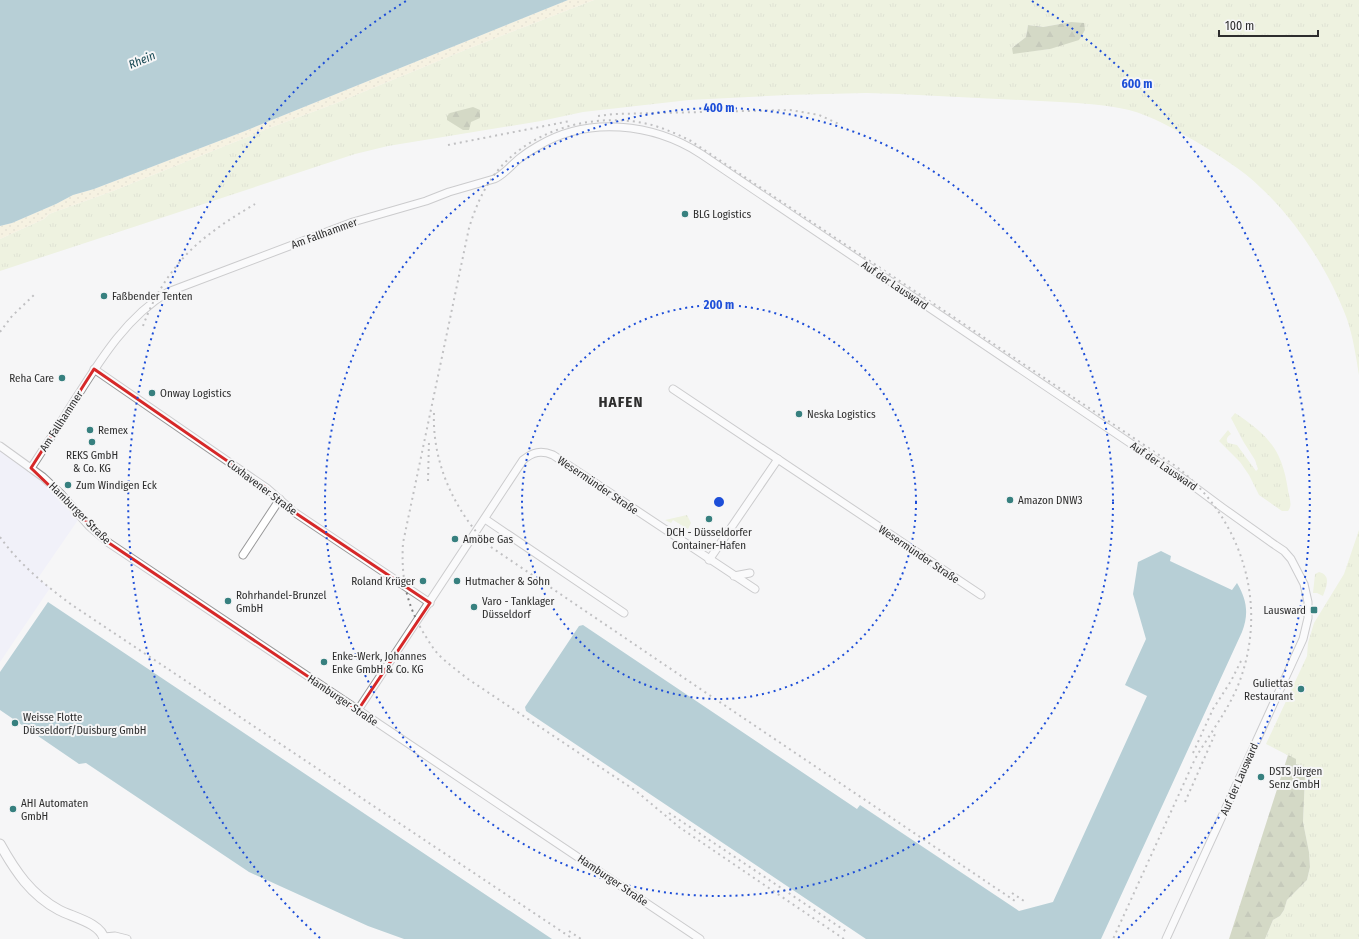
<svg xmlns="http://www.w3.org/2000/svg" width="1359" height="939" viewBox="0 0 1359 939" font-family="'Fira Sans Condensed',sans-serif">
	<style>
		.commercial { fill: #eceafb }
		.grass { fill: url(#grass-tufts); fill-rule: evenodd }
		.forest { fill: url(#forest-firs) }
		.sand { fill: url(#sand-dots) }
		.water { fill: #6ba1ad }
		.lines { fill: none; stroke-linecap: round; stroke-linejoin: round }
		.minor-casing { stroke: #989899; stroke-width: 9 }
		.tertiary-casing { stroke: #989899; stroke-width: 11 }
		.minor { stroke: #fff; stroke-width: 7 }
		.tertiary { stroke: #fff; stroke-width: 9 }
		.rail { stroke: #7f7f80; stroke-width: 2; stroke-dasharray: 2 4; stroke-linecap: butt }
		.marked { fill: none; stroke: #d62828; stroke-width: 3; stroke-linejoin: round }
		.ring { fill: none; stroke: #1d4ed8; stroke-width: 2; stroke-dasharray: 2 4 }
		.poi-dot { fill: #37807f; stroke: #f6f6f7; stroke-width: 1.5 }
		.labels { text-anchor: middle; stroke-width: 4; stroke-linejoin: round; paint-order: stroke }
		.poi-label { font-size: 11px; fill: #2d2d2d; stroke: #f6f6f7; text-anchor: start }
		.street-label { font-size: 11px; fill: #2d2d2d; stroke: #f6f6f7 }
		.water-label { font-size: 12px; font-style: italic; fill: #1a4a55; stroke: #f6f6f7 }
		.district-label { font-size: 15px; font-weight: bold; letter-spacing: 1px; fill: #2d2d2d; stroke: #f6f6f7 }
		.centre { fill: #1d4ed8; stroke: #f6f6f7; stroke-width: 2 }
		.ring-label { font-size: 12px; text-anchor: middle; font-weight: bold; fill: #1d4ed8; stroke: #f6f6f7; stroke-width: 4; stroke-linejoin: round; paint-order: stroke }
	</style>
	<defs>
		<pattern id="grass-tufts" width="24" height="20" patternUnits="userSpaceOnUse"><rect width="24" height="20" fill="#e4edc3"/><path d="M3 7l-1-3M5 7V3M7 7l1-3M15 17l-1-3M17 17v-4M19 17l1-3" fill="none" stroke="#c4cca8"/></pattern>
		<pattern id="forest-firs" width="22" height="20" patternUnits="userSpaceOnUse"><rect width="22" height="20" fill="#acb68b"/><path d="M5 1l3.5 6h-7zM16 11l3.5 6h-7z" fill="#8c9472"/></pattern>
		<pattern id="sand-dots" width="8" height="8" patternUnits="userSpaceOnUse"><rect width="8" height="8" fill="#f6edc7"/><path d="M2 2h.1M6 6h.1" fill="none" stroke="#d3ccab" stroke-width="1.8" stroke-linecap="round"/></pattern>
	</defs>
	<rect width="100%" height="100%" fill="#f6f6f7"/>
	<polygon class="commercial" points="0,450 44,484 61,500 78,520 38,578 50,588 0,662"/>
	<g class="grass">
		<path d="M594 0H1359V375C1356 356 1353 337 1347 319 1330 273 1297 221 1261 188 1242 169 1218 155 1195 141 1174 129 1152 116 1129 110 1107 105 1082 103 1060 102L898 94 866 93 787 95 689 100 583 112 541 121 388 146 355 154 0 271V239L44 219 49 214 113 191 272 127 334 104 470 48ZM1071 22 1050 49 1032 51 1012 48 1026 37 1028 25 1043 27Z"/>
		<path d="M1235 413C1268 435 1282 449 1288 490 1289 497 1293 505 1288 511H1282L1259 495 1249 475 1240 462 1219 441 1228 430 1231 434C1228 436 1225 439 1228 443L1237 445 1256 471 1258 469 1255 460 1243 441 1231 418Z"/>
		<polygon points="687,515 691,523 688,529 673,520 671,523 665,520"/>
		<polygon points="1359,530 1359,939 1265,939 1273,920 1280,916 1284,910 1287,900 1307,880 1310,867 1309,852 1303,822 1305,776 1296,763 1295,759 1266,744 1307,656 1308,643 1314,623 1344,574"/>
		<path d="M1319 572C1332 575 1326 588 1323 596L1317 593H1313L1315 574Z"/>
	</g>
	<g class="forest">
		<polygon points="1071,22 1084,23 1085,30 1079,40 1050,49 1013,54 1012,48 1026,37 1028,25 1043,27"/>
		<polygon points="473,107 480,110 480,118 471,122 469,130 463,130 447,120 447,116 450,113"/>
		<polygon points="1288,755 1296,759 1296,764 1303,767 1305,776 1303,822 1309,852 1310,867 1307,880 1287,900 1284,910 1280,916 1273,920 1265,939 1229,939"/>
	</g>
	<polygon class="sand" points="568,0 594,0 470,48 334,104 272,127 113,191 49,214 44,219 0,239 0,226 12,223 56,204 73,195 94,189 245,131"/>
	<g class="water">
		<polygon points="0,0 568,0 245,131 94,189 73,195 56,204 12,223 0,226"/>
		<path d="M1161 551 1171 556 1170 561 1232 590 1237 583C1247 600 1249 614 1242 632L1101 939H866L526 711 525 707 579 626 583 625 857 809 860 805 1019 911 1053 902 1147 696 1125 685 1146 639 1133 594 1138 562Z"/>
		<polygon points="48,602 540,931 552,939 404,939 368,926 249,872 86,763 79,764 0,710 0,672"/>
	</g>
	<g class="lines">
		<g class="minor-casing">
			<g id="minor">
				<polyline points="94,369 268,489 294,512 430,603"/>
				<polyline points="673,389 981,595"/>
				<polyline points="0,446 43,477 60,493 89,526 109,543 700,939"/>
				<path d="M31 468C47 444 62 420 78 395 102 357 128 316 168 292L353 222 426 201 449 192 494 179C504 175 511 165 520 158 525 154 531 150 538 146 588 116 653 123 701 154L1188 482 1223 508 1275 545 1284 551 1291 559 1304 584 1308 602V618L1303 639 1166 939"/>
				<polyline points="485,519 624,613"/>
				<polyline points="243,555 280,499"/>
				<polyline points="709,560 778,459"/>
				<polyline points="734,576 750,573"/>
				<path d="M358 710 523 460C533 452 541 450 553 455L755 589"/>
				<polyline points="104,937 115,936 127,939"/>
			</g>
		</g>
		<g class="tertiary-casing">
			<path id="tertiary" d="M0 844C15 871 31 895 59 910 72 917 101 923 104 939"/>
		</g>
		<use href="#minor" class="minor"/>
		<use href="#tertiary" class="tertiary"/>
		<g class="rail">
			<polyline points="598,116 614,114 790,110 819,115 839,124"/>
			<polyline points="448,145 570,121"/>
			<path d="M143 326C156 290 179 256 211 233 225 222 240 213 255 204"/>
			<polyline points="0,332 12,316 35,294"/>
			<path d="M434 413C432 462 454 510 488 545L693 684 1015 901"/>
			<polyline points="428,481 429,441"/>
			<path d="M0 537C19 564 45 585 72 605L573 939"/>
			<polyline points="1193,753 1213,709 1231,681 1241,661"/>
			<polyline points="1185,802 1215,734"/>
			<polyline points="669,813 847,932"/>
			<polyline points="1012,893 1027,903"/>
			<polyline points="569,931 581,939"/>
			<path d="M844 939 679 827 636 791 468 679C458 671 448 664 439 655 433 649 428 640 423 632 406 603 401 577 403 543L469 228C474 212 480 196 490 181 523 130 595 110 652 125 666 129 679 135 691 141L1177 467C1242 519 1269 604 1239 683 1228 711 1210 733 1195 759L1113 939"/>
		</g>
	</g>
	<path d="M0 0H1359V939H0ZM94 369 268 489 294 512 430 603 358 710 109 543 31 468Z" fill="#f6f6f7" fill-opacity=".55" fill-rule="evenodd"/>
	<path class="marked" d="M94 369 268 489 294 512 430 603 358 710 109 543 31 468Z"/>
	<g class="ring">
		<circle cx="719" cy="502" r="197"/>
		<circle cx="719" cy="502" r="394"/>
		<path d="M320 938A591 591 0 0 1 406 1M1032 1A591 591 0 0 1 1118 938"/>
	</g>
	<g class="poi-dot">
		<circle cx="685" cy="214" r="4"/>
		<circle cx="104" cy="296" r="4"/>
		<circle cx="62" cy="378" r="4"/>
		<circle cx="152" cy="393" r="4"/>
		<circle cx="799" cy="414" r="4"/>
		<circle cx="90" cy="430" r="4"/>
		<circle cx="92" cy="442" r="4"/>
		<circle cx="68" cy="485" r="4"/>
		<circle cx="1010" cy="500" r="4"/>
		<circle cx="709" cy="519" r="4"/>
		<circle cx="455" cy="539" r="4"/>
		<circle cx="423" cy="581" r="4"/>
		<circle cx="457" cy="581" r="4"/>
		<circle cx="228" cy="601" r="4"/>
		<circle cx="474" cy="607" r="4"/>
		<rect x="1310" y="606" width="8" height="8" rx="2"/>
		<circle cx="324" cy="662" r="4"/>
		<circle cx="1301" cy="689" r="4"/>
		<circle cx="15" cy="723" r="4"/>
		<circle cx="1261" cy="777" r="4"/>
		<circle cx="13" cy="809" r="4"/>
	</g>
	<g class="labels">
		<g class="poi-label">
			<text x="693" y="218">BLG Logistics</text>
			<text x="112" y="300">Faßbender Tenten</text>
			<text x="54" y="382" text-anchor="end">Reha Care</text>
			<text x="160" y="397">Onway Logistics</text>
			<text x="807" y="418">Neska Logistics</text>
			<text x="98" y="434">Remex</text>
			<text x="92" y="459" text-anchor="middle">REKS GmbH<tspan x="92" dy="13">&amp; Co. KG</tspan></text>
			<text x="76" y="489">Zum Windigen Eck</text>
			<text x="1018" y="504">Amazon DNW3</text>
			<text x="709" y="536" text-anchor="middle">DCH - Düsseldorfer<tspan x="709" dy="13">Container-Hafen</tspan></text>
			<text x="463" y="543">Amöbe Gas</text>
			<text x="415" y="585" text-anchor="end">Roland Krüger</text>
			<text x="465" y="585">Hutmacher &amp; Sohn</text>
			<text x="236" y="599">Rohrhandel-Brunzel<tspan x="236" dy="13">GmbH</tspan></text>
			<text x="482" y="605">Varo - Tanklager<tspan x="482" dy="13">Düsseldorf</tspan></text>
			<text x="1306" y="614" text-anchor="end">Lausward</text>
			<text x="332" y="660">Enke-Werk, Johannes<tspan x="332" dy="13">Enke GmbH &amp; Co. KG</tspan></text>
			<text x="1293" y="687" text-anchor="end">Guliettas<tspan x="1293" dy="13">Restaurant</tspan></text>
			<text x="23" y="721">Weisse Flotte<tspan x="23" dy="13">Düsseldorf/Duisburg GmbH</tspan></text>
			<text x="1269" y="775">DSTS Jürgen<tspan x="1269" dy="13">Senz GmbH</tspan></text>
			<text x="21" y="807">AHI Automaten<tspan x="21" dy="13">GmbH</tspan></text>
		</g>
		<g class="street-label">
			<text transform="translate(324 233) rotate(-20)" y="4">Am Fallhammer</text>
			<text transform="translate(895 285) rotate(34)" y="4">Auf der Lausward</text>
			<text transform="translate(61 421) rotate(-57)" y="4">Am Fallhammer</text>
			<text transform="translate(1164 466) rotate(34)" y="4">Auf der Lausward</text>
			<text transform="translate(598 485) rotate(34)" y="4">Wesermünder Straße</text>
			<text transform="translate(262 487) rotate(37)" y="4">Cuxhavener Straße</text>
			<text transform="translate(80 513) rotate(45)" y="4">Hamburger Straße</text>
			<text transform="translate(919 554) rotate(34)" y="4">Wesermünder Straße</text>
			<text transform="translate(343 700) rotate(34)" y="4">Hamburger Straße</text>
			<text transform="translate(1239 779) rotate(-66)" y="4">Auf der Lausward</text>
			<text transform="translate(613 880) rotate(34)" y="4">Hamburger Straße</text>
		</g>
		<g class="water-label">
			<text transform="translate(142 60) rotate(-23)" y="4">Rhein</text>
		</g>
		<g class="district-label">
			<text x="621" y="407">HAFEN</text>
		</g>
	</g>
	<circle cx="719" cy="502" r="6" class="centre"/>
	<g class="ring-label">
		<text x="1137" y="88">600 m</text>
		<text x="719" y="112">400 m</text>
		<text x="719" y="309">200 m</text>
	</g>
	<path d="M1219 30v6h99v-6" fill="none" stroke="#2d2d2d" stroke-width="2"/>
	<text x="1225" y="30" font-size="12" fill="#2d2d2d" stroke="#f6f6f7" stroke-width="3" paint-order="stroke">100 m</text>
</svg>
